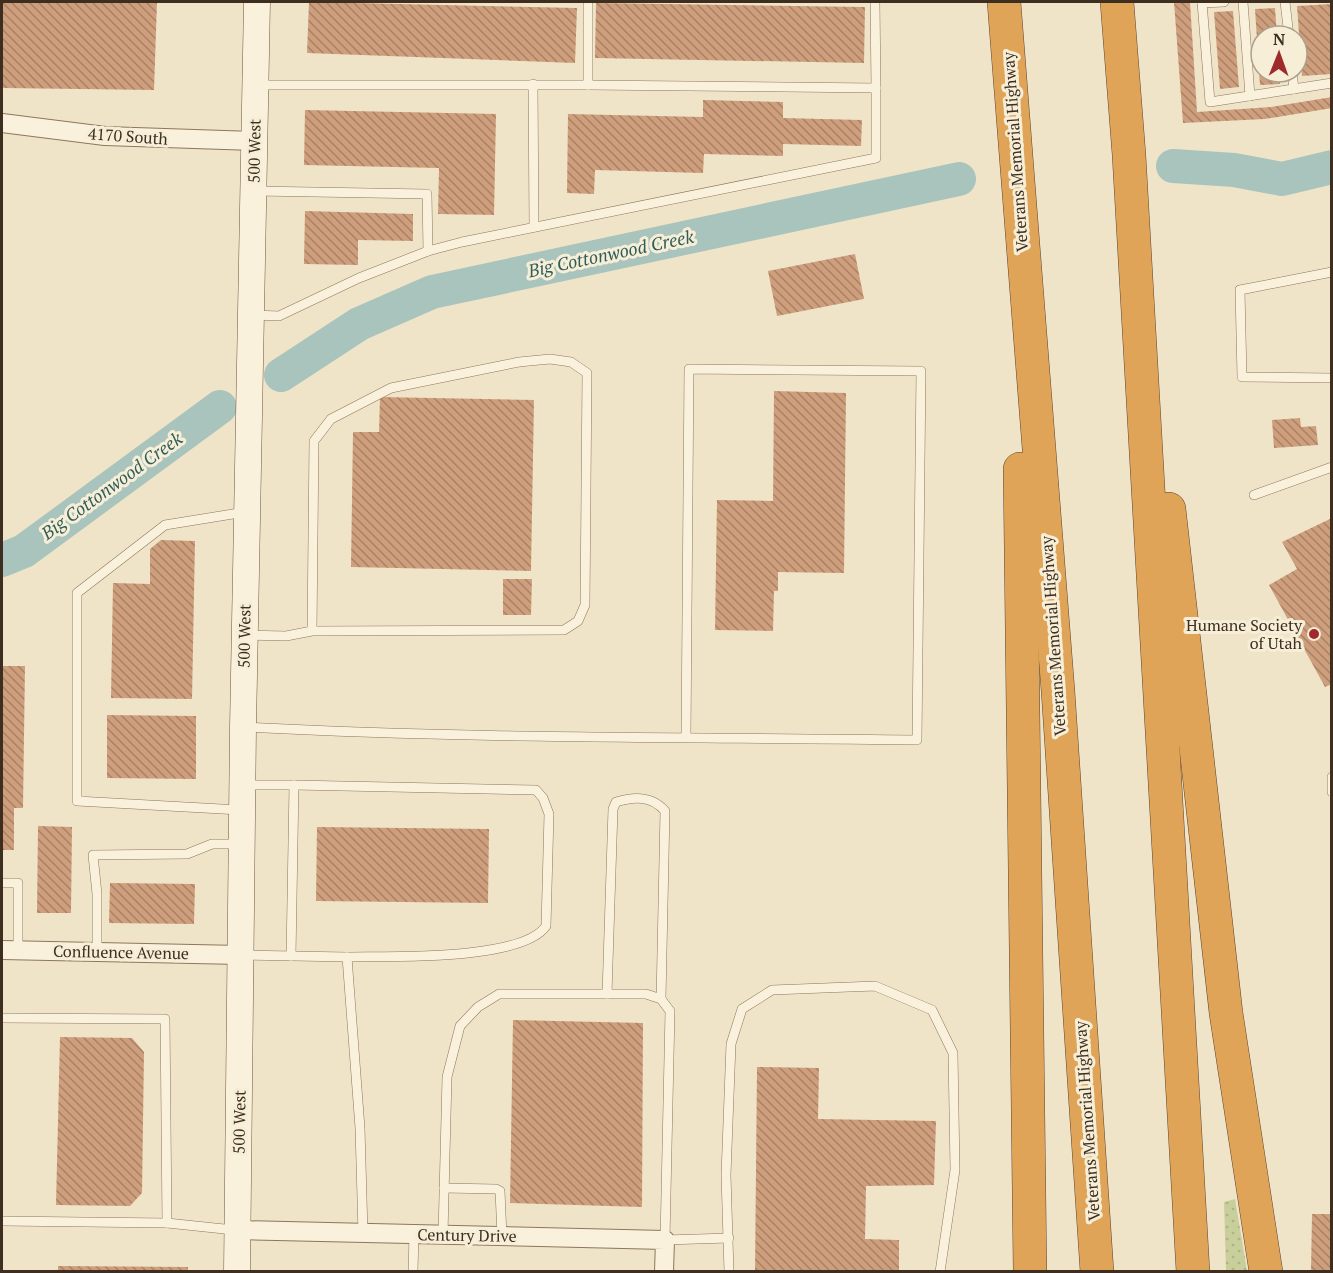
<svg xmlns="http://www.w3.org/2000/svg" width="1333" height="1273" viewBox="0 0 1333 1273" font-family="'PT Serif',serif">
	<style>
		.grass { fill: url(#grass-dots) }
		.lines { fill: none; stroke-linecap: round; stroke-linejoin: round }
		.river { stroke: #a9c4bc; stroke-width: 34 }
		.building { fill: url(#building-back-hatch) }
		.lane-casing { stroke: #8d765c; stroke-width: 10 }
		.street-casing { stroke: #8d765c; stroke-width: 20 }
		.secondary-casing { stroke: #6f573f; stroke-width: 27 }
		.highway-casing { stroke: #5b4430; stroke-width: 34 }
		.lane { stroke: #faf1dc; stroke-width: 9 }
		.street { stroke: #faf1dc; stroke-width: 18 }
		.secondary { stroke: #faf1dc; stroke-width: 26 }
		.highway { stroke: #e0a458; stroke-width: 33 }
		.poi-dot { fill: #9e2a2b; stroke: #f7eed8; stroke-width: 2 }
		.labels { text-anchor: middle; stroke-width: 6; stroke-linejoin: round; paint-order: stroke }
		.street-label { font-size: 16px; fill: #3d2e20; stroke: #f7eed8 }
		.poi-label { font-size: 16px; fill: #3d2e20; stroke: #f7eed8; text-anchor: end }
		.water-label { font-size: 18px; font-style: italic; fill: #2f5d5a; stroke: #f7eed8 }
	</style>
	<defs>
		<pattern id="grass-dots" width="8" height="8" patternUnits="userSpaceOnUse" patternTransform="scale(1.5)"><rect width="8" height="8" fill="#c9cf9b"/><path d="M2 2h.1M6 6h.1" fill="none" stroke="#aeb285" stroke-width="1.8" stroke-linecap="round"/></pattern>
		<pattern id="building-back-hatch" width="6" height="6" patternUnits="userSpaceOnUse" patternTransform="scale(1.5)"><rect width="6" height="6" fill="#cf9f7d"/><path d="M-1 5l2 2M0 0l6 6M5-1l2 2" fill="none" stroke="#a98266"/></pattern>
	</defs>
	<rect width="100%" height="100%" fill="#f0e4c8"/>
	<polygon class="grass" points="1235,1199 1247,1271 1226,1271 1224,1202"/>
	<g class="lines">
		<g class="river">
			<polyline points="1173,166 1234,170 1282,179 1332,167"/>
			<polyline points="281,375 359,324 432,292 959,179"/>
			<polyline points="2,560 24,551 220,407"/>
		</g>
	</g>
	<g class="building">
		<polygon points="2,2 157,2 154,90 2,88"/>
		<polygon points="309,2 577,8 575,63 307,53"/>
		<polygon points="1174,2 1190,2 1197,112 1271,107 1332,97 1332,108 1265,119 1183,123"/>
		<polygon points="596,3 865,7 864,63 595,58"/>
		<polygon points="1332,4 1332,74 1302,76 1297,6"/>
		<polygon points="1275,8 1277,36 1261,36 1259,70 1255,9"/>
		<polygon points="1233,11 1239,87 1220,89 1214,12"/>
		<polygon points="1259,72 1279,72 1280,84 1260,85"/>
		<polygon points="703,100 783,102 783,118 862,120 861,146 783,144 783,156 704,154 703,173 595,170 594,194 567,193 568,114 703,117"/>
		<polygon points="305,110 496,114 494,215 438,214 439,168 304,165"/>
		<polygon points="305,211 413,214 413,241 358,240 358,265 304,264"/>
		<polygon points="855,254 864,299 777,316 768,271"/>
		<polygon points="774,391 846,393 844,573 778,572 778,591 774,591 773,631 715,630 717,500 773,501"/>
		<polygon points="380,397 534,400 531,571 351,567 353,432 379,432"/>
		<polygon points="1300,418 1301,427 1316,426 1318,445 1274,448 1272,420"/>
		<polygon points="1332,518 1332,684 1325,687 1269,585 1297,569 1282,542"/>
		<polygon points="161,540 195,541 192,699 111,698 113,583 150,584 150,549"/>
		<polygon points="503,579 532,579 531,615 503,615"/>
		<polygon points="2,666 25,666 23,808 14,808 14,850 2,850"/>
		<polygon points="107,715 196,716 196,779 107,778"/>
		<polygon points="38,826 72,827 71,913 37,913"/>
		<polygon points="317,827 489,829 488,903 316,901"/>
		<polygon points="110,883 195,884 194,924 109,923"/>
		<polygon points="513,1020 643,1023 642,1207 510,1203"/>
		<polygon points="60,1037 132,1038 144,1052 142,1193 130,1206 56,1205"/>
		<polygon points="757,1067 819,1068 818,1119 936,1121 934,1185 866,1186 865,1239 899,1240 899,1272 755,1272"/>
		<polygon points="1312,1214 1332,1214 1332,1272 1311,1272"/>
		<polygon points="58,1266 188,1267 188,1272 58,1272"/>
	</g>
	<g class="lines">
		<g class="lane-casing">
			<g id="lane">
				<polyline points="1202,2 1210,102 1332,83"/>
				<polyline points="1243,2 1250,96"/>
				<polyline points="1285,2 1289,36"/>
				<polyline points="1202,3 1224,2"/>
				<polyline points="1292,72 1294,89"/>
				<polyline points="533,84 534,227"/>
				<polyline points="257,85 588,85 588,2"/>
				<polyline points="588,85 876,88 875,2"/>
				<polyline points="256,191 427,194 428,251"/>
				<polyline points="1332,272 1240,290 1242,377 1332,378"/>
				<polyline points="252,315 279,316 359,278 428,251 462,242 876,158 876,88"/>
				<polyline points="1254,495 1332,467"/>
				<polyline points="247,635 286,636 312,631 564,630 578,621 585,605 587,373 571,362 550,359 519,362 391,388 331,419 314,441 312,631"/>
				<path d="M245 727C469 739 693 737 917 740L921 371 689 369 686 737"/>
				<polyline points="1332,777 1332,792"/>
				<polyline points="245,785 294,785 291,956"/>
				<path d="M294 785 536 790 543 798 549 814 546 926C522 961 389 956 347 957"/>
				<polyline points="240,810 77,801 77,593 165,525 245,512"/>
				<polyline points="2,883 18,883 18,951"/>
				<polyline points="97,953 97,894 93,855 187,854 212,844 239,844"/>
				<polyline points="243,955 347,957 360,1128 363,1233"/>
				<path d="M607 994 613 809 616 802C635 796 652 796 665 811L661 999"/>
				<polyline points="2,1018 165,1019 167,1223 234,1230"/>
				<polyline points="444,1188 496,1189 500,1191 502,1236"/>
				<polyline points="2,1221 167,1223"/>
				<polyline points="443,1234 447,1077 460,1026 478,1007 499,994 646,994 661,999 670,1011 665,1240 729,1238"/>
				<polyline points="413,1272 414,1234"/>
				<polyline points="729,1272 726,1175 731,1044 742,1009 772,990 875,986 932,1010 953,1053 955,1170 940,1272"/>
			</g>
		</g>
		<g class="street-casing">
			<g id="street">
				<polyline points="2,123 105,136 254,141"/>
				<polyline points="2,950 241,955"/>
				<polyline points="238,1230 665,1240 664,1272"/>
			</g>
		</g>
		<g class="secondary-casing">
			<polyline id="secondary" points="237,1272 243,727 257,2"/>
		</g>
		<g class="highway-casing">
			<g id="highway">
				<polyline points="1004,2 1058,691 1097,1272"/>
				<polyline points="1117,2 1129,155 1193,1272"/>
				<polyline points="1020,469 1030,1272"/>
				<polyline points="1169,509 1226,1013 1266,1272"/>
			</g>
		</g>
		<use href="#lane" class="lane"/>
		<use href="#street" class="street"/>
		<use href="#secondary" class="secondary"/>
		<use href="#highway" class="highway"/>
	</g>
	<circle class="poi-dot" cx="1314" cy="634" r="6"/>
	<g class="labels">
		<g class="street-label">
			<text transform="translate(128 136) rotate(4)" y="6">4170 South</text>
			<text transform="translate(254 151) rotate(-89)" y="6">500 West</text>
			<text transform="translate(1015 152) rotate(-94)" y="6">Veterans Memorial Highway</text>
			<text transform="translate(244 636) rotate(-89)" y="6">500 West</text>
			<text transform="translate(1053 636) rotate(-94)" y="6">Veterans Memorial Highway</text>
			<text transform="translate(121 952) rotate(1)" y="6">Confluence Avenue</text>
			<text transform="translate(1087 1121) rotate(-94)" y="6">Veterans Memorial Highway</text>
			<text transform="translate(239 1122) rotate(-89)" y="6">500 West</text>
			<text transform="translate(467 1235) rotate(1)" y="6">Century Drive</text>
		</g>
		<g class="poi-label">
			<text x="1302" y="631">Humane Society<tspan x="1302" dy="18">of Utah</tspan></text>
		</g>
		<g class="water-label">
			<text transform="translate(611 254) rotate(-12)" y="6">Big Cottonwood Creek</text>
			<text transform="translate(112 486) rotate(-36)" y="6">Big Cottonwood Creek</text>
		</g>
	</g>
	<rect width="1333" height="1273" fill="none" stroke="#3d2e20" stroke-width="6"/>
	<g transform="translate(1279 54) rotate(1)"><circle r="28" fill="#f7eed8" stroke="#ada18e" stroke-width="1.5"/>
	<path d="M0-4.5L10 22L0 15L-10 22Z" fill="#9e2a2b"/>
	<text y="-9" font-size="16" font-weight="bold" text-anchor="middle" fill="#3d2e20">N</text>
	</g>
</svg>
